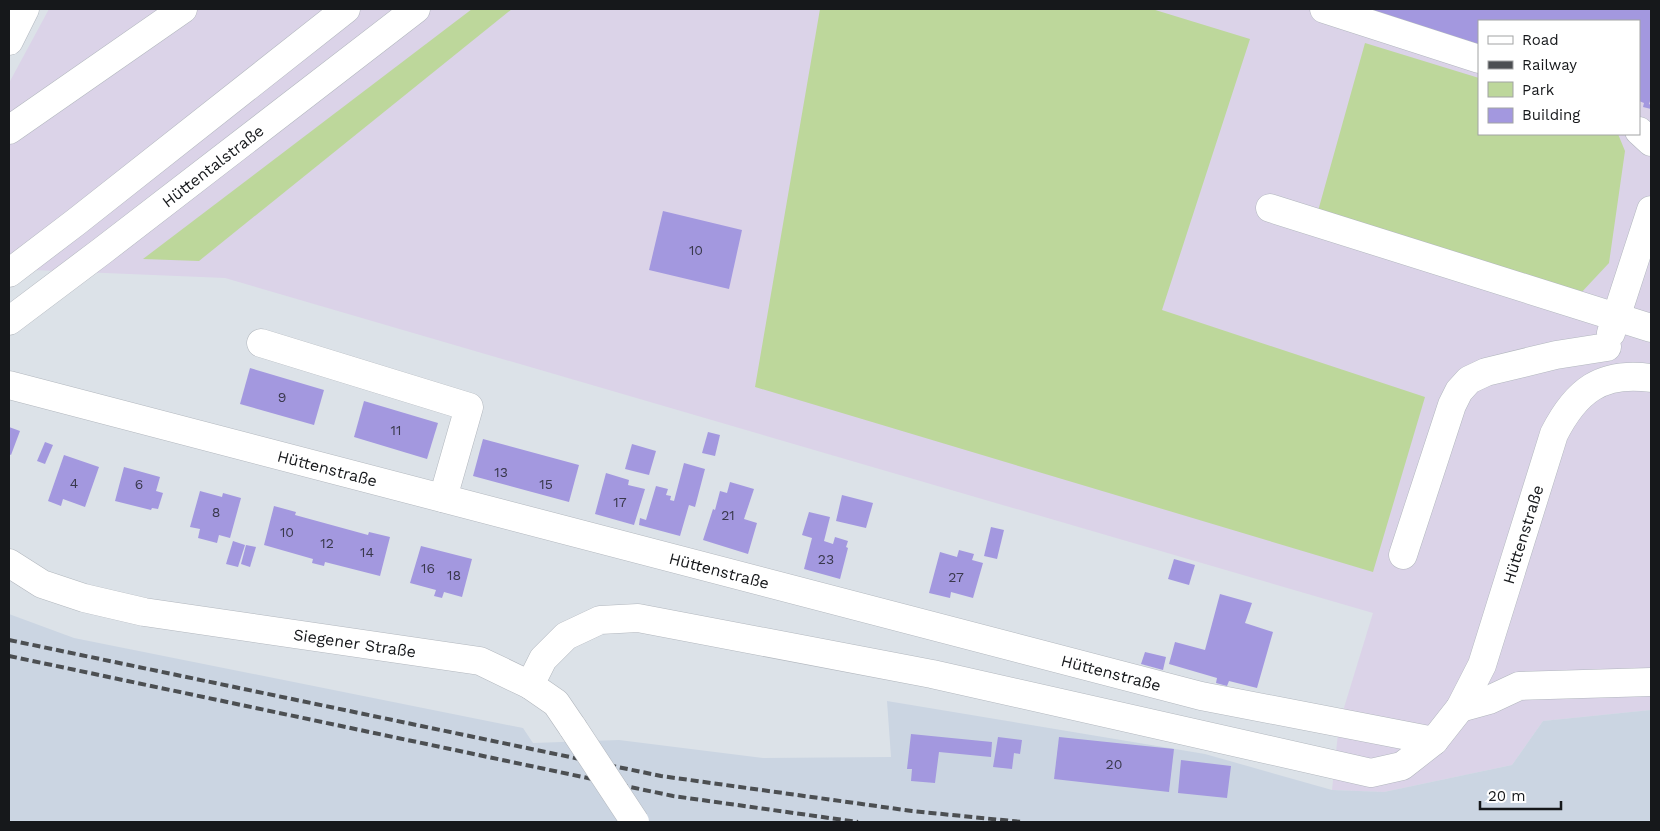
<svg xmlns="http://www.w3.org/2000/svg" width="1660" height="831" viewBox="0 0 1660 831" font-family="'Work Sans',sans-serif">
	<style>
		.industrial { fill: #dbd3e8; fill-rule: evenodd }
		.built { fill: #cbd5e2 }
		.green { fill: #bdd79b }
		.building { fill: #a398df }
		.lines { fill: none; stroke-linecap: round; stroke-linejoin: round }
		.minor-casing { stroke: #b2b7be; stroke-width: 29 }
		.major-casing { stroke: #b2b7be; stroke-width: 29 }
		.highway-casing { stroke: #b2b7be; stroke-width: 29 }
		.minor { stroke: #fff; stroke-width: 28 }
		.major { stroke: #fff; stroke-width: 28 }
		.highway { stroke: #fff; stroke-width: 28 }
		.rail { stroke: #4c4f52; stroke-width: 4; stroke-dasharray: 8 4; stroke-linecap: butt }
		.major-bridge-casing { stroke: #b2b7be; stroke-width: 29; stroke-linecap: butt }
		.major-bridge { stroke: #fff; stroke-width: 28 }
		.labels { text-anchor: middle; stroke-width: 4; stroke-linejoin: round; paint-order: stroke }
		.number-label { font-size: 14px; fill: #39384c }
		.street-label { font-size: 16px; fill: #16181b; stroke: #fff }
	</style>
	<rect width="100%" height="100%" fill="#dce2e8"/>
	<path class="industrial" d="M49 9H1651V710L1543 721 1512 765 1384 792 1332 790 1339 724 1373 613 225 278 9 269V83ZM1479 21H1639V134H1479Z"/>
	<polygon class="built" points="9,614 74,638 523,728 533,743 619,740 763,758 891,757 887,701 1205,754 1332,790 1384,792 1512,765 1543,721 1651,710 1651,822 9,822"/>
	<g class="green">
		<polygon points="472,9 512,9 199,261 143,259"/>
		<polygon points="820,9 1152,9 1250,39 1162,310 1425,397 1373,572 755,387"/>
		<polygon points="1365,43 1479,78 1479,134 1618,134 1625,151 1609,263 1579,295 1318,211"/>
	</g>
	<g class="building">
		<polygon points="1366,9 1651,9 1651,98 1649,104 1651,105 1651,109 1643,107 1644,103 1639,101 1639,21 1479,21 1479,49"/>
		<polygon points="663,211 742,230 729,289 649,270"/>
		<polygon points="250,368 324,390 314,425 240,404"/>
		<polygon points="364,401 438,423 427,459 354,437"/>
		<polygon points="9,427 20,431 11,455 9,454"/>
		<polygon points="708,432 720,435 715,456 702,453"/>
		<polygon points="483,439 579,465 569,502 473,476"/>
		<polygon points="45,442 53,445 45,464 37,461"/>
		<polygon points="632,444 656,451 649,475 625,469"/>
		<polygon points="64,455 99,467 85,507 63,499 61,506 48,501"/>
		<polygon points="684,463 705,469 695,507 689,505 680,536 639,525 640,518 646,520 656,486 668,489 666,495 671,496 670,500 674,501"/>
		<polygon points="124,467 160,477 156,491 163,493 158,509 152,508 151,510 115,501"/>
		<polygon points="606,473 629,480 628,485 645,489 634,525 595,514"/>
		<polygon points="730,482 754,489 744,519 757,523 748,554 703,540 713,509 715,510 720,491 727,493"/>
		<polygon points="200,491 222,497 223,493 241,498 230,538 219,535 217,543 198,538 200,529 190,527"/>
		<polygon points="842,495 873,503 866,528 836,521"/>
		<polygon points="274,506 296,512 295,515 368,535 369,532 390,537 380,576 325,562 324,566 312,563 313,559 264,545"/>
		<polygon points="809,512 830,517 824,541 833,544 835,537 848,541 846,547 848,548 840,579 804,569 812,538 802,535"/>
		<polygon points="991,527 1004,530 997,559 984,556"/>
		<polygon points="233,541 245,545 238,567 226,564"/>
		<polygon points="246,545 256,547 250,567 241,564"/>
		<polygon points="421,546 472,559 462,597 444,592 442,598 434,596 436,590 410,583"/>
		<polygon points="959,550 974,554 972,560 983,563 973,598 951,592 950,598 929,593 940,552 957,557"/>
		<polygon points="1174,559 1195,565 1189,585 1168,579"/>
		<polygon points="1220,594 1252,603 1245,623 1273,632 1257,688 1229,681 1227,686 1216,683 1217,678 1169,664 1175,642 1205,650"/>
		<polygon points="1145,652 1166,657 1163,670 1141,664"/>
		<polygon points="911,734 992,742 991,757 939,752 935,783 911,781 912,769 907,769"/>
		<polygon points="998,737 1022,740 1020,754 1014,753 1012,769 993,767"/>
		<polygon points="1059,737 1174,749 1169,792 1054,779"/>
		<polygon points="1181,760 1231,766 1227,798 1178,793"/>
	</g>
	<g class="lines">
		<g class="minor-casing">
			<g id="minor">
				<polyline points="1324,9 1479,59"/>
				<polyline points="9,41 25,9"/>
				<polyline points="9,130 183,9"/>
				<polyline points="1639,131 1651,142"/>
				<polyline points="1270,208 1651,328"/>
				<polyline points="1611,333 1651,210"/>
				<polyline points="261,343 469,407 443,498"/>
				<path id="s1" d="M9 385 1201 696 1434 741"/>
				<polyline points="1403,555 1452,405 1459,391 1469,380 1486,372 1556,355 1607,347"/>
				<path id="s2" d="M530 685 543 659 566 636 600 620 638 618 932 674 1371 773 1402 766 1434 741 1460 708 1482 665 1554 434C1576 391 1601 371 1651 378"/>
				<polyline points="1460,708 1489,700 1519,686 1651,682"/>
			</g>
		</g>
		<g class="major-casing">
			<g id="major">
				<path id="s3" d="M9 563 42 584 84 598 144 612 480 661 530 685 556 703 573 728"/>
			</g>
		</g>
		<g class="highway-casing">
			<g id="highway">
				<polyline points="9,273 76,222 346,9"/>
				<path id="s4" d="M9 321 102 251 416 9"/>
			</g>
		</g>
		<use href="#minor" class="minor"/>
		<use href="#major" class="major"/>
		<use href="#highway" class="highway"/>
		<g class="rail">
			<polyline points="9,640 661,776 912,811 1022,822"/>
			<polyline points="9,656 673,796 858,822"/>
		</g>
		<g class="major-bridge-casing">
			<polyline id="major-bridge" points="573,728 635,822"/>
		</g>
		<use href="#major-bridge" class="major-bridge"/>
	</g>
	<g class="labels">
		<g class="number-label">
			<text x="696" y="255">10</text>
			<text x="282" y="402">9</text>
			<text x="396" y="435">11</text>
			<text x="501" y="477">13</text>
			<text x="74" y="488">4</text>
			<text x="139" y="489">6</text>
			<text x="546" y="489">15</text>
			<text x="620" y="507">17</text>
			<text x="216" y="517">8</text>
			<text x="728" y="520">21</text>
			<text x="287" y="537">10</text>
			<text x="327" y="548">12</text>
			<text x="367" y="557">14</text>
			<text x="826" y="564">23</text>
			<text x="428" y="573">16</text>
			<text x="454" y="580">18</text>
			<text x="956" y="582">27</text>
			<text x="1114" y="769">20</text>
		</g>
		<g class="street-label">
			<text dy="6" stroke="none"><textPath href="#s4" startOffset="256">Hüttentalstraße</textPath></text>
			<text dy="6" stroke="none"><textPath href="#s1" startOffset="329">Hüttenstraße</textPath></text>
			<text dy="6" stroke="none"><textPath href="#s2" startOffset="1186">Hüttenstraße</textPath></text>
			<text dy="6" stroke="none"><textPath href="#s1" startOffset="734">Hüttenstraße</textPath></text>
			<text dy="6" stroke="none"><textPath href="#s3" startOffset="358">Siegener Straße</textPath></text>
			<text dy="6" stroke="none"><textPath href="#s1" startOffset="1139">Hüttenstraße</textPath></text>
		</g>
	</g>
	<rect width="1660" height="831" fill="none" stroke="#16181b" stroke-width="20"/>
	<rect x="1478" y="20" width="162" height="115" fill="#ffffff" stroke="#a2a3a4"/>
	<rect x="1488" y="36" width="25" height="8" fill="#ffffff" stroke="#a2a3a4"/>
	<text x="1522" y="45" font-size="15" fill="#16181b">Road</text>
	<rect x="1488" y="61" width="25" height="8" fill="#4c4f52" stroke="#a2a3a4"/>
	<text x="1522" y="70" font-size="15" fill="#16181b">Railway</text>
	<rect x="1488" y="82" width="25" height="15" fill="#bdd79b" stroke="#a2a3a4"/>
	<text x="1522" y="95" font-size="15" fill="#16181b">Park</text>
	<rect x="1488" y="108" width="25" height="15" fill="#a398df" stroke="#a2a3a4"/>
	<text x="1522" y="120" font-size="15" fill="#16181b">Building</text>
	<path d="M1480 801v8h81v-8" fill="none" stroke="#16181b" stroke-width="2.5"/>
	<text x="1488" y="801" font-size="15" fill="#16181b" stroke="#ffffff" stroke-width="4" paint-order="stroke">20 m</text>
</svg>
